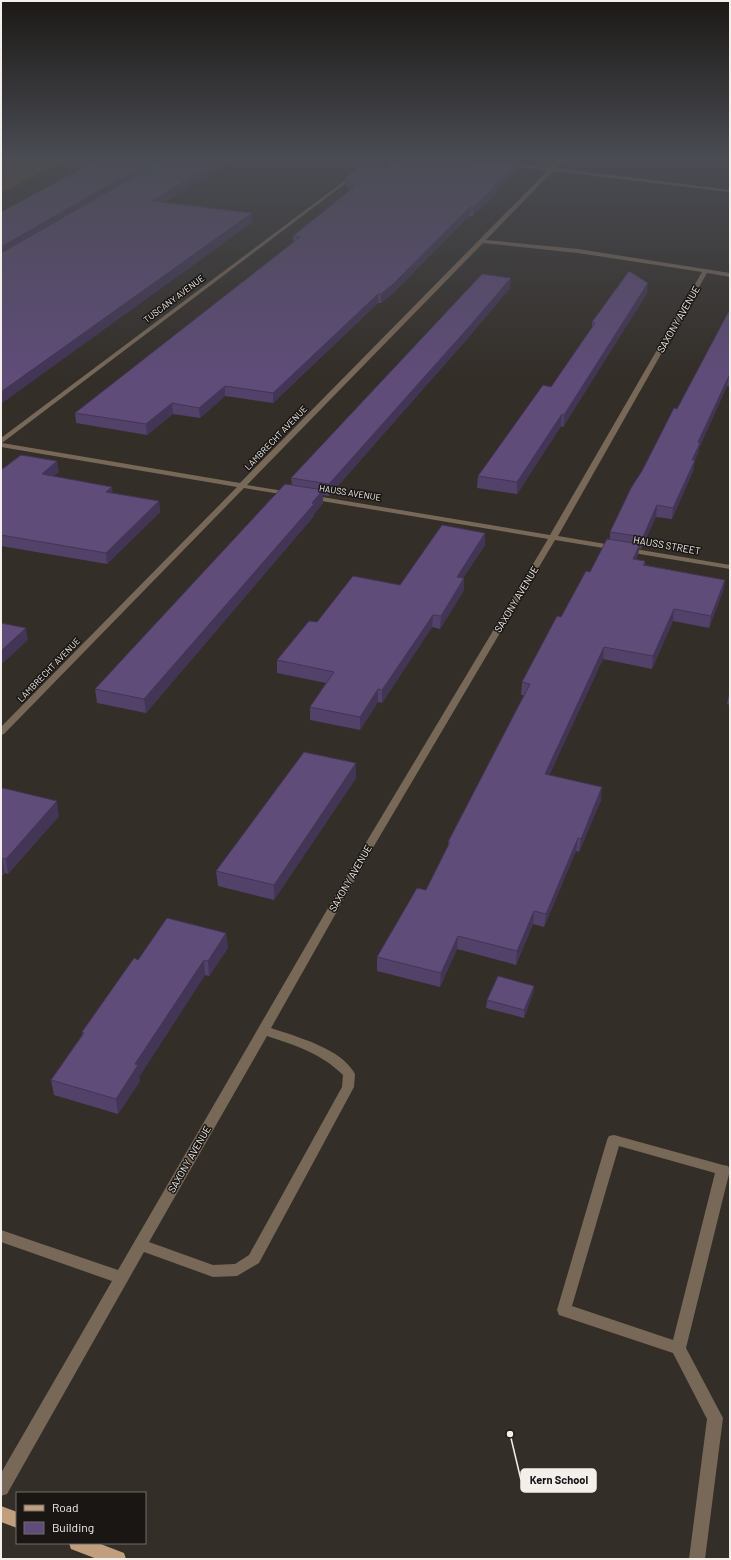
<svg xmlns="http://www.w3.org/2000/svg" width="731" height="1560" viewBox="0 0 731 1560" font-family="Barlow,sans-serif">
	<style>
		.green { fill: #63421b }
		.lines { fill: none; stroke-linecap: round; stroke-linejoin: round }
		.minor { fill: #786857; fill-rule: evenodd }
		.major { fill: #c29f7c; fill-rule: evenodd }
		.wall { fill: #524168 }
		.shaded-wall { fill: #423555 }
		.building { fill: #5f4c79; stroke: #423555 }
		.labels { text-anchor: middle; stroke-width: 3; stroke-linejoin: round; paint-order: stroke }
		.far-street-label { font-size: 9px; fill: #f3efeb; stroke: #191614 }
		.street-label { font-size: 10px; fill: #f3efeb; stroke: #191614 }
		.leader { fill: none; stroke: #f3efeb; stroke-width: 1.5 }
		.callout-dot { fill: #f3efeb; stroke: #191614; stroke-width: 1.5 }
		.callout { fill: #f3efeb; stroke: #f3efeb; stroke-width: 1.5 }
		.callout-label { font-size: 11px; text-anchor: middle; font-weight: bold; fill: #111 }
	</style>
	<rect width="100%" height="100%" fill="#332e28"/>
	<polygon class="green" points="1,158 69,158 1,193"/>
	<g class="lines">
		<g class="minor">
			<path d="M375 158H379L2 443 240 483 548 170 502 165 500 163 551 168 561 158H565L556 168 730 190V192L553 171 486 240 578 249 730 273V277L707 273 558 536 730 565V569L555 540 374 846 271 1028C297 1037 341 1048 355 1074L354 1087 259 1263 237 1276 213 1277 144 1252 7 1494 1 1496V1473L112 1281 1 1242V1230L118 1270 364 846 548 539 310 499 306 497 310 495 550 535 702 272 578 253 483 243 247 485 290 492H293V496L244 488 4 734 1 735V727L237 487 1 447V438ZM267 1036C295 1045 322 1054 343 1075L342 1087 249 1255 235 1264 213 1265 149 1242Z"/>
			<path d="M614 1135 723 1165 728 1166 730 1170 686 1348 723 1418 705 1559H689L707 1419 673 1353 559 1315 557 1310 607 1140 609 1136ZM619 1146 715 1173 673 1340 572 1306Z"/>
		</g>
		<g class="major">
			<polygon points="1,1506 17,1512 17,1528 1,1522"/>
			<polygon points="69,1543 98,1543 124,1553 126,1559 97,1559 71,1549"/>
		</g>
	</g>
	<g class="wall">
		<polygon points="515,165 514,173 496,191 496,194 473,216 469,216 393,293 381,303 378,303 273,403 225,396 200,418 173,414 147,435 76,423 75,413 293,243 293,236 351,191 346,185 346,177 385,168"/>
		<polygon points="511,278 510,288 467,339 329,496 323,495 323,503 314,514 314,516 146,713 97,703 95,689 292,485 291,478"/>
		<polygon points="647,293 563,427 561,426 517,494 477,488 478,476 551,387 592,327 592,322"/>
		<polygon points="730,309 730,387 727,386 699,448 698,453 695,460 693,471 672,519 656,517 641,549 639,548 638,555 636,560 645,561 645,565 725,580 723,591 709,628 673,621 652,669 603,659 549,775 601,800 579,852 576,851 544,927 533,924 516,965 457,949 440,987 377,971 377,957 426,890 448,846 448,842 524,695 521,695 522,682 561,617 590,572 610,539 610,532 642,471 677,409"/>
		<polygon points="1,470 59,472 53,476 113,493 159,501 160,512 107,564 1,546"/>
		<polygon points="485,533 485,545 463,578 464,578 464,590 440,629 432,627 382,703 378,702 360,730 310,720 310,707 326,683 277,673 277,660 317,622 400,585"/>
		<polygon points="730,689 730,705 727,704"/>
		<polygon points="356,778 274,900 218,886 216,871"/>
		<polygon points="1,790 59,816 8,874 5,873 1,877"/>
		<polygon points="226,933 228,948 209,976 205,975 139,1077 140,1081 118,1114 54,1095 51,1080 82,1035 82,1032 138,960"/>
		<polygon points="534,986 533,993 524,1018 486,1008 487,1000"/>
	</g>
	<g class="shaded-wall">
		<polygon points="156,158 171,158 1,256 1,247"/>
		<polygon points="223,158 236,158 152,210 152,201"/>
		<polygon points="515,165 514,173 496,191 496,194 473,216 473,208 493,186"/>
		<polygon points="470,207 469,216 393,293 381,303 381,294"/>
		<polygon points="252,213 253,222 1,404 1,392"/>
		<polygon points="511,278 510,288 467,339 329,496 329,484"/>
		<polygon points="648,283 647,293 563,427 564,415"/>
		<polygon points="378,294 378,303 273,403 273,393"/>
		<polygon points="729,376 727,386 699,448 698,453 690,471 692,460 698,442"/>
		<polygon points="225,386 225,396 200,418 199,408"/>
		<polygon points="172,403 173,414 147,435 146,424"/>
		<polygon points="562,414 561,426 517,494 517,482"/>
		<polygon points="695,460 693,471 672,519 673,508"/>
		<polygon points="57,461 59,472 43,485 42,474"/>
		<polygon points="112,487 113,498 106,492"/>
		<polygon points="323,490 323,503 314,514 314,516 146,713 144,699"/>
		<polygon points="159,501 160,512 107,564 106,553"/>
		<polygon points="657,505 656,517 641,549 643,537"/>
		<polygon points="485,533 485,545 456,589 457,577"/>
		<polygon points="640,544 638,555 632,570 633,559"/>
		<polygon points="464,578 464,590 440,629 441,616"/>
		<polygon points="725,580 723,591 709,628 711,616"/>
		<polygon points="674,609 673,621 652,669 653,656"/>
		<polygon points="433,615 432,627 382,703 382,690"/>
		<polygon points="26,628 28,640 1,665 1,651"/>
		<polygon points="604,647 603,659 544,787 545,774"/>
		<polygon points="378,689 378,702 360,730 360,717"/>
		<polygon points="356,763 356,778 274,900 274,885"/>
		<polygon points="602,787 601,800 579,852 581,839"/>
		<polygon points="57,801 59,816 8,874 6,859"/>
		<polygon points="578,838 576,851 544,927 546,914"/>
		<polygon points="2,858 5,873 1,877 1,859"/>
		<polygon points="534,911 533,924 516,965 517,951"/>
		<polygon points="226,933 228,948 209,976 208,961"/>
		<polygon points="458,936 457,949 440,987 441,973"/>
		<polygon points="204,960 205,975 139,1077 140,1081 118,1114 116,1099 135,1064"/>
		<polygon points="534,986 533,993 524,1018 524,1010"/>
	</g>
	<g class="building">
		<polygon points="101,158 156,158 1,247 1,212"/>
		<polygon points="167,158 223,158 152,201 252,213 1,392 1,253"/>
		<polygon points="402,158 439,158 515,165 493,186 496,186 473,208 470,207 393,284 381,294 378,294 273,393 225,386 199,408 172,403 146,424 75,413 300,237 293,236 354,187 346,177 361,166 385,168"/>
		<polygon points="629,271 648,283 564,415 562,414 517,482 478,476 543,385 551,387 595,323 592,322"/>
		<polygon points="482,274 511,278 468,328 329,484 291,478"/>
		<polygon points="730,309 730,376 729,376 698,442 700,443 692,460 695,460 673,508 657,505 643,537 610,532 631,488 642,471 674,408 677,409"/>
		<polygon points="21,455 57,461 42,474 112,487 106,492 159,501 106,553 1,535 1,470"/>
		<polygon points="285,484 323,490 312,503 314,504 144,699 95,689"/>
		<polygon points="442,525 485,533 457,577 464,578 441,616 433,615 382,690 378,689 360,717 310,707 334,672 277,660 309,621 317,622 353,576 400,585"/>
		<polygon points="607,539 640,544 633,559 645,561 643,565 725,580 711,616 674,609 653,656 604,647 545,774 602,787 581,839 578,838 546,914 534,911 517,951 458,936 441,973 377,957 417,888 426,890 450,842 448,842 530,684 522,682 557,616 561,617 586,571 590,572"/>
		<polygon points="1,623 26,628 1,651"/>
		<polygon points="304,752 356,763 274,885 216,871"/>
		<polygon points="3,788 57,801 6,859 2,858 1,859 1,790"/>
		<polygon points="167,918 226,933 208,961 204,960 135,1064 138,1065 116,1099 51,1080 84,1033 82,1032 134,958 138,960"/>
		<polygon points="498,976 534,986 524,1010 487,1000"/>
	</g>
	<linearGradient id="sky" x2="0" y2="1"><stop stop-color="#1c1916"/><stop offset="0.42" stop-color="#4a4c53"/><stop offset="1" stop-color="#4a4c53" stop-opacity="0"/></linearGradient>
	<rect width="731" height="376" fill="url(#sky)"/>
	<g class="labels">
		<g class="far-street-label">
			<text transform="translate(174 299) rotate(-37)" y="3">TUSCANY AVENUE</text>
			<text transform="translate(276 438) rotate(-46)" y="3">LAMBRECHT AVENUE</text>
			<text transform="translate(350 493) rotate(9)" y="3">HAUSS AVENUE</text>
			<text transform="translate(49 670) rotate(-46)" y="3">LAMBRECHT AVENUE</text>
		</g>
		<g class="street-label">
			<text transform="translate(678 319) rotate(-60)" y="4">SAXONY AVENUE</text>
			<text transform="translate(667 545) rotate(10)" y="4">HAUSS STREET</text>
			<text transform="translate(516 599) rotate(-59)" y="4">SAXONY AVENUE</text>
			<text transform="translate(350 878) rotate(-60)" y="4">SAXONY AVENUE</text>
			<text transform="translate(189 1159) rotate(-60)" y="4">SAXONY AVENUE</text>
		</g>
	</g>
	<path class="leader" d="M510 1434L521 1480"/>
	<circle class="callout-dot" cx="510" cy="1434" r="4"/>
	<rect class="callout" x="521" y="1469" width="75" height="23" rx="4"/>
	<g class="callout-label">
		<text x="559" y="1484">Kern School</text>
	</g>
	<rect width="731" height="1560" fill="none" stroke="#f3efeb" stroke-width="4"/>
	<rect x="16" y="1492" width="130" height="52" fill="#191614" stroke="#706d6a"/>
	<rect x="24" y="1505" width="20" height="6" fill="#c29f7c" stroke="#706d6a"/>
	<text x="52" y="1512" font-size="12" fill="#f3efeb">Road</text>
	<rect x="24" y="1522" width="20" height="12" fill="#5f4c79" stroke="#706d6a"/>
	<text x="52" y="1532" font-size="12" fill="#f3efeb">Building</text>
</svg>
